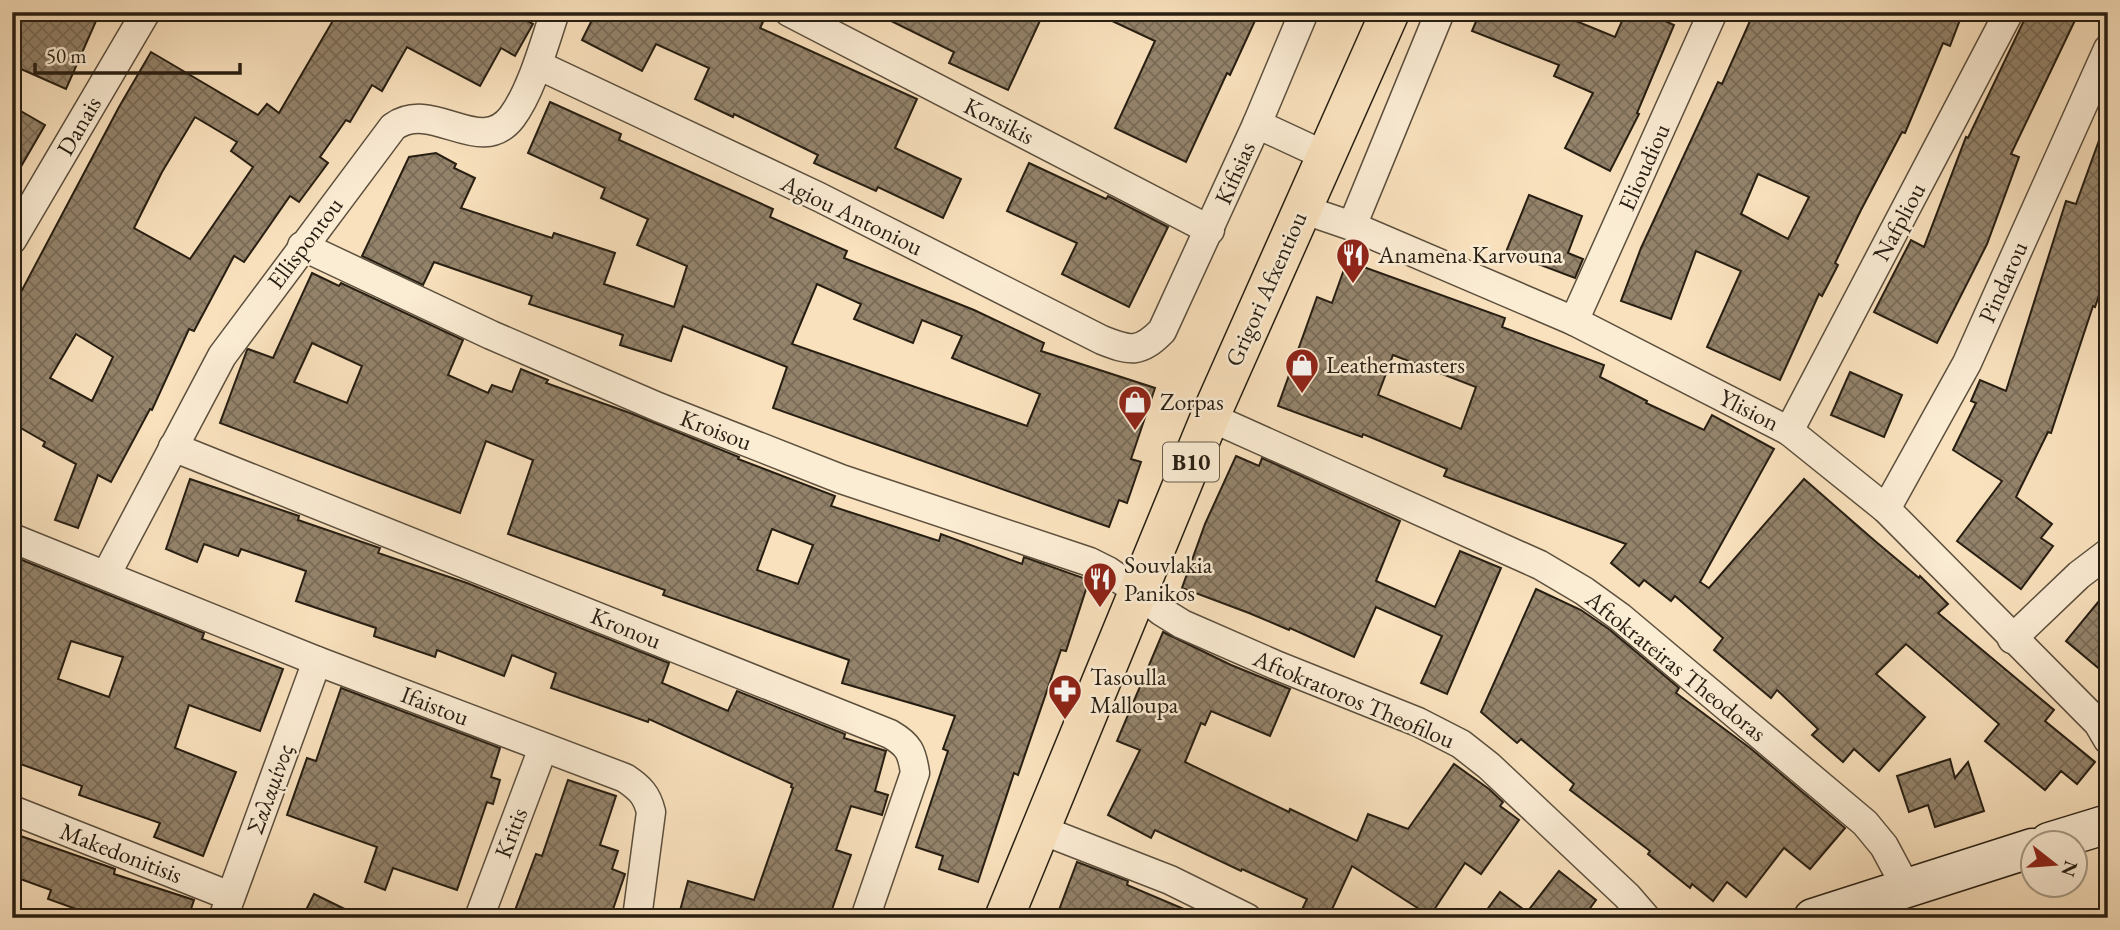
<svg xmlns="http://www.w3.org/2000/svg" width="2120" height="930" viewBox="0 0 2120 930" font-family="'EB Garamond',serif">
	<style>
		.building { fill: url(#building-cross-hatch); stroke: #271e12; stroke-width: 2; fill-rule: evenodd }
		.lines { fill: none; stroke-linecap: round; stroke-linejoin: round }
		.street-casing { stroke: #5c4f3d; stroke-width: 31 }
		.secondary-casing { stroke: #271e12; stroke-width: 41 }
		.primary-casing { stroke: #271e12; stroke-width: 41 }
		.street { stroke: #fbecd4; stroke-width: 28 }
		.secondary { stroke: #fbecd4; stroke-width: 38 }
		.primary { stroke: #f9e1bd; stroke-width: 38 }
		.labels { text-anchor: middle; stroke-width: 5; stroke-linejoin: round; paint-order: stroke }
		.shield { fill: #fbecd4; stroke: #675c4c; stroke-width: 2 }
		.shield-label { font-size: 23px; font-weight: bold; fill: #271e12 }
		.street-label { font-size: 24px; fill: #271e12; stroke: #fbecd4 }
		.poi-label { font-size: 24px; fill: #271e12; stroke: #fbecd4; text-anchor: start }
	</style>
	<defs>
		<pattern id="building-cross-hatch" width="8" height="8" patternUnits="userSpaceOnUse" patternTransform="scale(1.75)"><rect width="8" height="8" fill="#94836b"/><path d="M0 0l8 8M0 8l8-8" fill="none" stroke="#796b57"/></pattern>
	</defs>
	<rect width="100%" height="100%" fill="#f9e1bd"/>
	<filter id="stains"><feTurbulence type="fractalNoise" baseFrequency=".00286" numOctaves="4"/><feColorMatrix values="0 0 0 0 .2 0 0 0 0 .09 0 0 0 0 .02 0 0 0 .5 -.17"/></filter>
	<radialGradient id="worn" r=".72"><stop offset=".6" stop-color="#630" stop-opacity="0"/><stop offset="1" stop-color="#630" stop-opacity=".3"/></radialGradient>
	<g class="building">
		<polygon points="12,12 100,12 66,89 12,65"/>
		<path d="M338 12H511L533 24 515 56 501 48 480 86 407 47 382 91 372 85 350 122 346 120 320 157 328 163 299 202 290 196 244 262 234 256 194 331 189 329 152 410 150 409 111 482 98 475 78 528 55 520 76 464 43 446 45 442 12 423V309L119 107 151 52 258 115 267 104 279 113ZM195 117 237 142 231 151 253 167 190 259 134 228 162 172ZM76 334 113 357 92 401 50 378Z"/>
		<polygon points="596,12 743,12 763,22 760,28 917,99 895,148 961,179 943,218 878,187 876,191 814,163 818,155 734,114 733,117 695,99 709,68 656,44 642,71 582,40"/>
		<polygon points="873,12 1044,12 1008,90 949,63 954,52"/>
		<polygon points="1093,12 1259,12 1230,75 1227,73 1186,162 1115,128 1155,41"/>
		<polygon points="1480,12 1554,12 1615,37 1626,12 1645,12 1674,25 1637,113 1639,114 1610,171 1565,148 1593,93 1554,76 1559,65 1472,31"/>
		<path d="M1754 12H1963L1950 46 1943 43 1905 133 1902 132 1861 210 1835 263 1838 265 1822 296 1819 294 1780 380 1707 347 1741 271 1696 251 1671 319 1621 301 1641 248 1718 82 1722 84ZM1758 174 1809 197 1788 239 1741 214Z"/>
		<polygon points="2028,12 2079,12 2011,154 2019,157 1987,244 1937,343 1874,312 1911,240 1924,247 1966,137 1968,138"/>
		<path d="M550 102 621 134 619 140 773 209 770 217 847 251 844 258 974 310 1044 343 1041 351 1155 388 1131 459 1141 462 1127 503 1119 500 1109 527 773 408 787 367 683 326 671 361 620 345 623 335 529 304 532 296 434 262 423 285 362 256 409 157 436 153 456 164 454 168 475 178 461 208 552 238 554 233 615 253 604 284 674 307 687 266 637 245 648 219 601 198 605 188 528 153ZM817 284 861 304 854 319 913 343 922 320 962 336 952 358 1040 394 1027 426 792 344Z"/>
		<polygon points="12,106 45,125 12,182"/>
		<polygon points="2105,124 2108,124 2108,269 2095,307 2093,306 2051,433 2048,432 2016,497 2052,524 2041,538 2053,546 2021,589 1957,541 2002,481 1953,450 1976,403 1971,401 1980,380 2006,391 2066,201 2076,204"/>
		<polygon points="1029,163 1106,199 1108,196 1168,227 1129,307 1062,274 1077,243 1007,211"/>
		<polygon points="1529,195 1582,216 1568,253 1583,259 1575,278 1506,252"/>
		<path d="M1347 261 1505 318 1502 327 1604 365 1600 377 1647 401 1646 403 1704 430 1712 415 1774 449 1700 582 1709 588 1804 479 1875 541 1919 578 1920 576 1948 604 1938 613 2054 710 2045 721 2095 762 2077 784 2061 771 2045 790 1985 741 1999 724 1906 644 1876 674 1925 717 1879 771 1854 749 1843 762 1812 735 1818 729 1777 690 1771 698 1714 650 1723 638 1675 596 1671 601 1644 580 1639 586 1611 563 1626 544 1444 476 1447 469 1363 434 1362 437 1278 406 1317 297 1332 303ZM1393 355 1476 387 1461 429 1378 395Z"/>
		<path d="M312 273 339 286 341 283 463 340 448 375 488 393 492 385 512 392 521 369 548 380 546 383 630 413 739 457 738 459 835 496 831 506 939 541 941 534 1022 564 1024 557 1089 580 1066 651 1061 650 1018 775 1014 773 978 882 939 869 943 856 916 847 948 751 943 749 955 716 842 683 849 660 663 595 665 590 508 534 533 460 486 441 460 513 220 423 247 350 248 349 273 358ZM312 343 362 366 347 403 294 382ZM772 529 813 545 798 584 757 570Z"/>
		<polygon points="1850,372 1902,395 1884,437 1831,415"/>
		<polygon points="1236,456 1259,466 1262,458 1400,521 1376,581 1435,607 1460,551 1501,568 1447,694 1421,683 1442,636 1376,607 1354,657 1290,628 1289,630 1249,613 1182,588 1205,524"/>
		<polygon points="190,479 299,516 298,520 380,548 378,553 467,583 669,663 662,683 728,711 737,691 845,734 844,738 886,751 875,791 888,795 882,815 851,806 836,850 851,855 829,918 678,918 688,881 754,900 793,788 791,787 792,784 649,719 648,722 551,688 556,673 512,655 504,676 437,650 435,657 374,636 376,628 296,601 306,571 241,549 238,556 204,544 197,562 166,549"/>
		<path d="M12 556 204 633 202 639 283 669 260 731 189 705 175 748 236 772 203 856 154 837 160 823 79 795 82 786 12 761V692L21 666 12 663ZM71 641 123 657 109 697 58 679Z"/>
		<polygon points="1536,589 1581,610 1610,630 1679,688 1676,693 1750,748 1845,828 1810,869 1784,848 1746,897 1727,882 1713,901 1692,884 1690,888 1648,854 1650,851 1570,790 1574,784 1521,739 1517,743 1481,712"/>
		<polygon points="2108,590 2108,676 2066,641"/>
		<polygon points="1163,632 1231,665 1290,689 1270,736 1211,711 1205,725 1201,723 1185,762 1289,812 1290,809 1357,841 1368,814 1408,829 1454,764 1489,789 1503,802 1500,806 1519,820 1481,874 1465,863 1430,916 1352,866 1328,918 1298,918 1307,899 1242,869 1241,871 1155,830 1151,838 1108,815 1140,750 1117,741"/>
		<polygon points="341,688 500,748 491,777 500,780 493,804 487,802 457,890 393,868 385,890 365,882 377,847 287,815 307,758 316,761"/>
		<polygon points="1950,759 1955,778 1968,762 1984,811 1935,827 1928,805 1909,812 1897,776"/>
		<polygon points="568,780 616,796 600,845 618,851 612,869 625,874 610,918 526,918 514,913 536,854 542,856"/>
		<polygon points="12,833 115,869 114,874 194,900 188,918 101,918 48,899 51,890 12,876"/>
		<polygon points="1077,862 1128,881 1127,885 1205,918 1056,918"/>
		<polygon points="1559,871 1596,900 1583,918 1481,918 1500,892 1527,912"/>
		<polygon points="314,894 363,918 302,918"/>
	</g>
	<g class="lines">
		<g class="street-casing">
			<g id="street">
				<polyline points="789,12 1210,230"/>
				<path d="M538 65 819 197 1102 340C1130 351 1139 354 1162 331L1257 124 1304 12"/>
				<polyline points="1257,124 1326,156"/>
				<polyline points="1302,209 1352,226 1574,321 1789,431 1886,509 2098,723 2108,740"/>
				<polyline points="1352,226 1440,12"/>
				<polyline points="12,240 146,12"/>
				<polyline points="302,246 491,335 658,407 841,479 1090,562 1108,571 1137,591 1161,611 1182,624 1278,666 1418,722 1461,744 1489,766 1627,896 1646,918"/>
				<polyline points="1574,321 1713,12"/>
				<polyline points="1210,417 1540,565 1584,591 1620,617 1865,823 1884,846 1906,887"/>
				<polyline points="1789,431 2009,12"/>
				<path d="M173 447 890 734C909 745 912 752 915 773L865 918"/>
				<polyline points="1886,509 1967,363 2108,49"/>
				<path d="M12 538 317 661 625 778C640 788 647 795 651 812L637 918"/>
				<path d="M106 575 222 356 393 127C433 98 480 159 512 117 532 90 544 44 555 12"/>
				<polyline points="2012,639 2079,575 2108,553"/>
				<polyline points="12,810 230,896"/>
				<polyline points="1039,829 1170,880 1247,918"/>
				<polyline points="223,918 317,661"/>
				<polyline points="479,918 543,748"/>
			</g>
		</g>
		<g class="secondary-casing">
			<g id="secondary">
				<polyline points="2049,842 2108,824"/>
				<polyline points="1813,918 2032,848"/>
			</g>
		</g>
		<g class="primary-casing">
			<polyline id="primary" points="1004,918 1210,417 1390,12"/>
		</g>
		<use href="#street" class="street"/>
		<use href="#secondary" class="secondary"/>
		<use href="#primary" class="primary"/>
	</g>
	<defs>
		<g id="restaurant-pin" transform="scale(1.75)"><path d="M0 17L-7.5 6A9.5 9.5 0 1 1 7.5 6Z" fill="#8f2418" stroke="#fbecd4"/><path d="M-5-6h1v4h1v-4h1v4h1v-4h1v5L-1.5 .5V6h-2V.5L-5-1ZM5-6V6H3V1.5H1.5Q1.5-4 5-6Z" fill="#fff"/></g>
		<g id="shop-pin" transform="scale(1.75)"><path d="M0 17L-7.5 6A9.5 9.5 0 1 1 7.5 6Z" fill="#8f2418" stroke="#fbecd4"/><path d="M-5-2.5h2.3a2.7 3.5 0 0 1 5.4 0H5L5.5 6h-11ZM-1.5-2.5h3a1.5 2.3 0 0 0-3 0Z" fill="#fff"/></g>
		<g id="pharmacy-pin" transform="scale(1.75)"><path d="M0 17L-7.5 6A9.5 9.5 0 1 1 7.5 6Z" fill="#8f2418" stroke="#fbecd4"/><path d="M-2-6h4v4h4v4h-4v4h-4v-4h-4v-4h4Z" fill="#fff"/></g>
	</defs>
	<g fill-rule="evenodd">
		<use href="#restaurant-pin" x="1353" y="255"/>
		<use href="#shop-pin" x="1302" y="365"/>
		<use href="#shop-pin" x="1135" y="402"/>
		<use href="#restaurant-pin" x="1100" y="579"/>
		<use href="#pharmacy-pin" x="1065" y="691"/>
	</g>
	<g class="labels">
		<rect class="shield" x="1163" y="442.5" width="56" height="39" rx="5"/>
		<g class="shield-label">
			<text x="1191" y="470">B10</text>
		</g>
		<g class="street-label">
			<text transform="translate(999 121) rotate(27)" y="8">Korsikis</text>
			<text transform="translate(79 126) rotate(-60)" y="8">Danais</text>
			<text transform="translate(1644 167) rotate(-66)" y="8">Elioudiou</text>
			<text transform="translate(1235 173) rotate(-66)" y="8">Kifisias</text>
			<text transform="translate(852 215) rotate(26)" y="8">Agiou Antoniou</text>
			<text transform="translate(1899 222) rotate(-62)" y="8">Nafpliou</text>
			<text transform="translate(305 243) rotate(-53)" y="8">Ellispontou</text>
			<text transform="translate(2003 282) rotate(-66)" y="8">Pindarou</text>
			<text transform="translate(1266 289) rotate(-66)" y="8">Grigori Afxentiou</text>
			<text transform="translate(1749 410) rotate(27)" y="8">Ylision</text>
			<text transform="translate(716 430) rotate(21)" y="8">Kroisou</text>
			<text transform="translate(626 628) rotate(22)" y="8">Kronou</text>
			<text transform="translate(1676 666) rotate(39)" y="8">Aftokrateiras Theodoras</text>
			<text transform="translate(1354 699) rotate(23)" y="8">Aftokratoros Theofilou</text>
			<text transform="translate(435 706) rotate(21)" y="8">Ifaistou</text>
			<text transform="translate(270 789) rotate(-70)" y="8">Σαλαμίνος</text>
			<text transform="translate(511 833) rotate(-69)" y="8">Kritis</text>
			<text transform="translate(121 853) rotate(21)" y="8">Makedonitisis</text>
		</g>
		<g class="poi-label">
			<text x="1378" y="263">Anamena Karvouna</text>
			<text x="1326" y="373">Leathermasters</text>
			<text x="1160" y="410">Zorpas</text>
			<text x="1124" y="573">Souvlakia<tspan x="1124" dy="28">Panikos</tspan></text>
			<text x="1090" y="685">Tasoulla<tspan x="1090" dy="28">Malloupa</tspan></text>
		</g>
	</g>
	<rect width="2120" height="930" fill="none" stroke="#f9e1bd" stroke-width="42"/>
	<rect x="14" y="14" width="2092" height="902" fill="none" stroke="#271e12" stroke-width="3.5"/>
	<rect x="21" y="21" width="2078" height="888" fill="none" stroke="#271e12" stroke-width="2"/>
	<g transform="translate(2054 864) rotate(107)"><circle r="33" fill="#fbecd4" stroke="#a69a86" stroke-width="2"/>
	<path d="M0-5L12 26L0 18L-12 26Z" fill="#8f2418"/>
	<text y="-10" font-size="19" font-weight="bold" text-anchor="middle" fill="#271e12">N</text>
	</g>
	<path d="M35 63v10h205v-10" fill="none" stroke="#271e12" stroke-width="3.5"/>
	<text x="46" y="63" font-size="21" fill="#271e12" stroke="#fbecd4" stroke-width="5" paint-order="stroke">50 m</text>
	<rect width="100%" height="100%" filter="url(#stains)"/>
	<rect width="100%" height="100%" fill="url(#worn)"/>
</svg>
